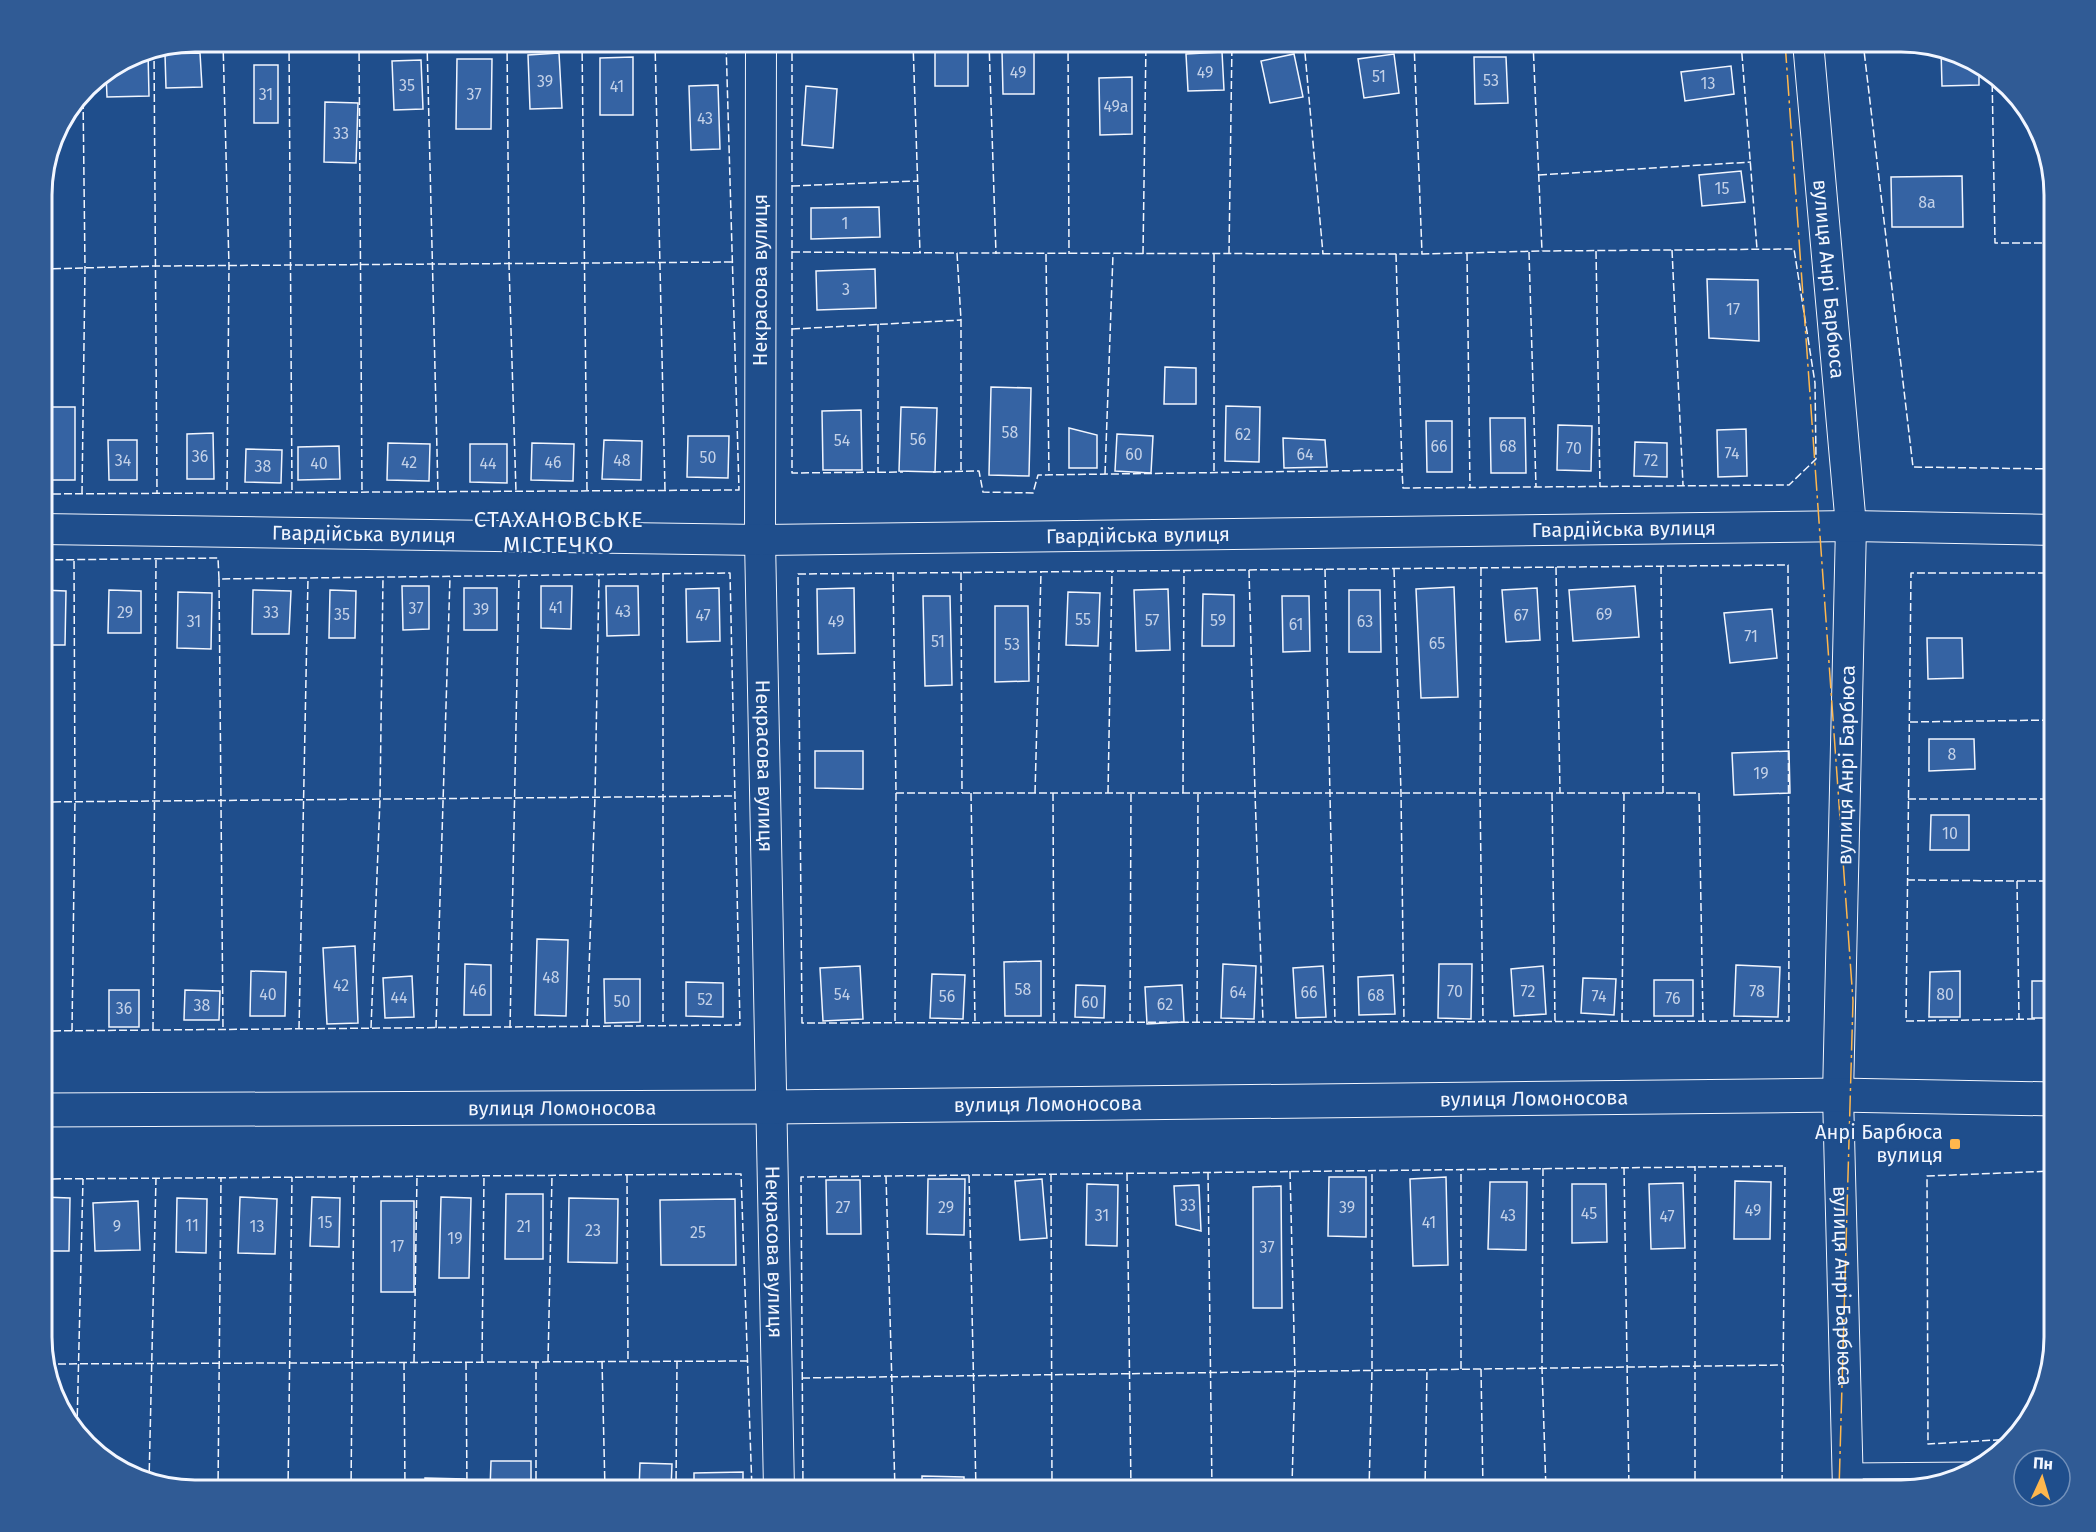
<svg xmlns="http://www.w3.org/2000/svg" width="2096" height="1532" viewBox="0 0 2096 1532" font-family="'Fira Sans',sans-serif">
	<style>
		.building { fill: #3563a3; stroke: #f2f6ff; stroke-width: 1.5 }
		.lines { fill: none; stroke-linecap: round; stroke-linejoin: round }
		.lane-casing { stroke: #f2f6ff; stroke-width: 17 }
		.street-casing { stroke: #f2f6ff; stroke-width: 32 }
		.primary-casing { stroke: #f2f6ff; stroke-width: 35 }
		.lane { stroke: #1f4e8c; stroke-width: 15 }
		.street { stroke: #1f4e8c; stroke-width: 30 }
		.primary { stroke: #1f4e8c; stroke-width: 33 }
		.fence { stroke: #f2f6ff; stroke-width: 1.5; stroke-dasharray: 8 3; stroke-linecap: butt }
		.power { stroke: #ffb74d; stroke-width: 1.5; stroke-dasharray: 21 4.5 3 4.5; stroke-linecap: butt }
		.poi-dot { fill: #ffb74d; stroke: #1f4e8c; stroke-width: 2 }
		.labels { text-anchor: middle; stroke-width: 4.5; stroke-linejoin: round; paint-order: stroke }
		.number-label { font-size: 16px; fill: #c3d1e8 }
		.street-label { font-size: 20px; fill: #f2f6ff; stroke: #1f4e8c }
		.poi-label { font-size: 20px; fill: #f2f6ff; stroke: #1f4e8c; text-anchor: end }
		.quarter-label { font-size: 22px; letter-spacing: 1.5px; fill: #f2f6ff; stroke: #1f4e8c }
		.rim { fill: none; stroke: #f2f6ff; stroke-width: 3 }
	</style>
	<rect width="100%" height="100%" fill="#1f4e8c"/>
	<g class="building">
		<rect x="935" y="45" width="33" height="41"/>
		<polygon points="1941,49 1950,50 1979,66 1979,85 1942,86"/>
		<polygon points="1034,50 1034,94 1003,94 1002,51"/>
		<polygon points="148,52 149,96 107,97 106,73 137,54"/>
		<polygon points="1222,52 1224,90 1188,91 1186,54"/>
		<polygon points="200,53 202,87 166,88 165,54"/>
		<polygon points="559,53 562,108 530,109 528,55"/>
		<polygon points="1294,54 1303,97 1270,103 1261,61"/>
		<polygon points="1394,54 1399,93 1364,98 1358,59"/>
		<polygon points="633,57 633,115 600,115 600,58"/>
		<polygon points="1474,57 1506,57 1508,103 1475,104"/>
		<polygon points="457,59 492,59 491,129 456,129"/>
		<polygon points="421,60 423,109 394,110 392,61"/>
		<rect x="254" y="65" width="24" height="58"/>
		<polygon points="1731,66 1734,94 1685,101 1681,72"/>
		<polygon points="1132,77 1132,134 1100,135 1099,78"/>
		<polygon points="718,85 720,149 691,150 689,86"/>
		<polygon points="806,86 837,89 833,148 802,145"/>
		<polygon points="325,102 358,103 356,163 324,162"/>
		<polygon points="1741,171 1745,202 1702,206 1699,175"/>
		<polygon points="1962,176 1963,227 1892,227 1891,177"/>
		<polygon points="879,207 880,237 811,239 811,208"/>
		<polygon points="875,269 876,308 817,310 816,271"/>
		<polygon points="1707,279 1758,280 1759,341 1709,338"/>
		<polygon points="1165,367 1196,368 1196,404 1164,404"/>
		<polygon points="991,387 1031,388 1029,476 989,475"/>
		<polygon points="1226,406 1260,407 1259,462 1225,461"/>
		<rect x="42" y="407" width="33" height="73"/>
		<polygon points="901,407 937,408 935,472 899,471"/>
		<polygon points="861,410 862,470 823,470 822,411"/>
		<polygon points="1490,418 1525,418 1526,473 1491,473"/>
		<polygon points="1426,421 1452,421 1452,472 1427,472"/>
		<polygon points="1558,425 1592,426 1591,471 1557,470"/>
		<polygon points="1069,428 1097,435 1097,468 1069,468"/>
		<polygon points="1746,429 1747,476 1718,477 1717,430"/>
		<polygon points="213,433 214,479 187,479 187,434"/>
		<polygon points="1117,434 1153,436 1151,473 1115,471"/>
		<polygon points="688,436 729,436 728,478 687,477"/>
		<polygon points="1283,438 1325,440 1327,467 1284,468"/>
		<polygon points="108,440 137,440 137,480 109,480"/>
		<polygon points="604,440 642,441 641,480 602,479"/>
		<polygon points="1635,442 1667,443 1667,477 1634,476"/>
		<polygon points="388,443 430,444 429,481 387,480"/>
		<polygon points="532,443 574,444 573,481 531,480"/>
		<polygon points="470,444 507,444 507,483 470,482"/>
		<polygon points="339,446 340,479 298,480 298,447"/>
		<polygon points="246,449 282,450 281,483 245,482"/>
		<polygon points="402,586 429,586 429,629 403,630"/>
		<polygon points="541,586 572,586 571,629 541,628"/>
		<polygon points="606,586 638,586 639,635 607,636"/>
		<polygon points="1635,586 1639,637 1573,641 1569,590"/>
		<polygon points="1454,587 1458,697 1421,698 1416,589"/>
		<rect x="464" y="588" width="33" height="42"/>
		<polygon points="719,588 720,641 687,642 686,589"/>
		<polygon points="854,588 855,653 818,654 817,589"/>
		<polygon points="1537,588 1540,640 1506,642 1502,590"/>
		<polygon points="1168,589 1170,650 1136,651 1134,590"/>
		<polygon points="42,590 66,591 65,645 42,645"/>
		<polygon points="109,590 141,591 141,633 108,633"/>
		<polygon points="253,590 291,591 289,634 252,634"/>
		<polygon points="330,590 356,591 355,638 329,638"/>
		<polygon points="1349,590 1380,590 1381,652 1349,652"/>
		<polygon points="178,592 212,593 211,649 177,648"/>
		<polygon points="1068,592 1100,593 1098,646 1066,645"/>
		<polygon points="1203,594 1234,595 1234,646 1202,646"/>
		<polygon points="923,596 950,596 952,685 925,686"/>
		<polygon points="1282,596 1309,596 1310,651 1283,652"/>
		<polygon points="995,606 1028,606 1029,681 995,682"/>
		<polygon points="1772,609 1777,658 1730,663 1724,613"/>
		<polygon points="1927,638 1962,638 1963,678 1928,679"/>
		<polygon points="1929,739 1974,739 1975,769 1929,771"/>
		<polygon points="815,751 863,751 863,789 815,788"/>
		<polygon points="1789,751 1790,793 1734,795 1732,753"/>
		<polygon points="1931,815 1969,815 1969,850 1930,850"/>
		<polygon points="537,939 568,940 566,1016 535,1015"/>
		<polygon points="355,946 358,1023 327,1024 323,948"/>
		<polygon points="1041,961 1041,1016 1005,1016 1004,962"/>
		<polygon points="465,964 491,965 491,1015 464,1015"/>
		<polygon points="1223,964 1256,966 1254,1019 1221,1018"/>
		<polygon points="1439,964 1472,964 1471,1019 1438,1018"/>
		<polygon points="1736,965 1780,967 1778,1017 1734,1016"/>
		<polygon points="860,966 863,1019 823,1021 820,968"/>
		<polygon points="1323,966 1326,1017 1296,1018 1293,968"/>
		<polygon points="1543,966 1546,1014 1514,1016 1511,969"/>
		<polygon points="251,971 286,972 285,1016 250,1016"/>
		<polygon points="1960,971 1960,1017 1929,1017 1930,972"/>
		<polygon points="932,974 965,975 963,1019 930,1018"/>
		<polygon points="1393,975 1395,1014 1359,1015 1358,977"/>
		<polygon points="412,976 414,1017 385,1018 383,978"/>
		<polygon points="1583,978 1616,979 1614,1015 1581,1013"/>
		<polygon points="604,979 640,979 640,1022 605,1023"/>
		<rect x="1654" y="980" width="39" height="36"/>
		<rect x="2032" y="981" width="22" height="37"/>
		<polygon points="686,982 723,983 723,1017 686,1016"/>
		<polygon points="42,983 47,983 46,1028 42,1028"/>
		<polygon points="1076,985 1105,986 1104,1018 1075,1017"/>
		<polygon points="1182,985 1184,1022 1147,1024 1145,987"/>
		<rect x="109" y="990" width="30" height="37"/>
		<polygon points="185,990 220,991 219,1020 184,1020"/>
		<polygon points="1329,1177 1366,1177 1366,1237 1328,1236"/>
		<polygon points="1446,1177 1448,1265 1413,1266 1410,1179"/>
		<polygon points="928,1179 965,1179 964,1235 927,1234"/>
		<polygon points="1042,1179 1047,1238 1020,1240 1015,1181"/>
		<polygon points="826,1180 860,1180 861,1234 827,1234"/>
		<polygon points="1735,1181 1771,1182 1770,1239 1734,1239"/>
		<polygon points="1490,1182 1527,1182 1526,1250 1488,1249"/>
		<polygon points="1683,1183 1685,1248 1651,1249 1649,1184"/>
		<polygon points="1087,1184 1118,1185 1117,1246 1086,1245"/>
		<polygon points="1572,1184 1606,1184 1607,1242 1572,1243"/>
		<polygon points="1199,1185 1201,1231 1176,1225 1174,1186"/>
		<polygon points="1281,1186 1282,1308 1253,1308 1253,1187"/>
		<polygon points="506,1194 543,1194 543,1259 505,1259"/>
		<polygon points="42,1197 70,1198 69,1251 42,1251"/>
		<polygon points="240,1197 277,1199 275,1254 238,1253"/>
		<polygon points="312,1197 340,1198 339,1247 310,1246"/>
		<polygon points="441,1197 471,1198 469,1278 439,1278"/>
		<polygon points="177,1198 207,1199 206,1253 176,1252"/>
		<polygon points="569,1198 618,1199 617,1263 568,1262"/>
		<polygon points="735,1199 736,1265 661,1265 660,1200"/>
		<polygon points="138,1201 140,1250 95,1251 93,1203"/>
		<rect x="381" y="1201" width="33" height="91"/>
		<polygon points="491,1461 531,1461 531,1490 490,1490"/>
		<polygon points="640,1463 672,1464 671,1490 639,1490"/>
		<polygon points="743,1472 743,1490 694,1490 694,1473"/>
		<polygon points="922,1476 964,1477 964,1490 922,1490"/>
		<polygon points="425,1478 465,1479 464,1490 425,1490"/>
		<polygon points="398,1483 398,1490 363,1490 362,1485"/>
		<rect x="1148" y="1484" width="32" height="6"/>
		<rect x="1288" y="1484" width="38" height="6"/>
		<rect x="1365" y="1487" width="28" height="3"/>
		<polygon points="1650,1487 1685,1487 1685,1490 1651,1490"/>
	</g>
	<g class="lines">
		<g class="lane-casing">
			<polyline id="lane" points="1847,1471 1973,1470"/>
		</g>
		<g class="street-casing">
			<g id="street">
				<path id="s1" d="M761 42 760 540 779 1490"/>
				<path id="s2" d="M1808 42 1851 526 1838 1095 1848 1490"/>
				<path id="s3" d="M42 529 760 540 1851 526 2054 530"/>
			</g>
		</g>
		<g class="primary-casing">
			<g id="primary">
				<path id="s4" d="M42 1110 772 1107 1838 1095 2054 1099"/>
			</g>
		</g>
		<use href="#lane" class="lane"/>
		<use href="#street" class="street"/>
		<use href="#primary" class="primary"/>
		<g class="fence">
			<polyline points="223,42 229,266 227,493"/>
			<polyline points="289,42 292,493"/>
			<polyline points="359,42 362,492"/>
			<polyline points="427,42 438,492"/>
			<polyline points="507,42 509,264 516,492"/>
			<polyline points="582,42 587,491"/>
			<polyline points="655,42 665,491"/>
			<polyline points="792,42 792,473 903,472"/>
			<polyline points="913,42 920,253"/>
			<polyline points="989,42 996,254"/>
			<polyline points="1068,42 1069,254"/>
			<polyline points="1304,42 1323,254"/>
			<polyline points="1414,42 1422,254"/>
			<polyline points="1533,42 1542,251"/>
			<polyline points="1741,42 1757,249"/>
			<polyline points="1863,42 1913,467 2054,469"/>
			<polyline points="154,50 157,493"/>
			<polyline points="1992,73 1995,243 2054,243"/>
			<polyline points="1539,175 1751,162"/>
			<polyline points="792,186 917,181"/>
			<polyline points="1672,250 1683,485"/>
			<polyline points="1596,251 1600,487"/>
			<polyline points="792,252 957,253 961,320 961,471"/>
			<polyline points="1529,252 1536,487"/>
			<polyline points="1467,253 1470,488"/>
			<polyline points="1046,254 1049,475"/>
			<polyline points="1143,254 1146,42"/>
			<polyline points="1214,254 1214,473"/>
			<polyline points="1229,254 1232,42"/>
			<polyline points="1396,254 1402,470"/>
			<polyline points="42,269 156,266 732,262"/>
			<polyline points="878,324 878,473"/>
			<polyline points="792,329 961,320"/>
			<polyline points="933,472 979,471 983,492 1033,493 1038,475 1402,470 1403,488 1789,485 1816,459 1815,383 1794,249 1542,251 1422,254 957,253"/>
			<polyline points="1105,474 1113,254"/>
			<polyline points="42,494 739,490 726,42"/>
			<polyline points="82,494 85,268 83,94"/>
			<polygon points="1788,565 1789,1021 802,1023 798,574"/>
			<polyline points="1661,566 1663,793"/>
			<polyline points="1556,567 1560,793"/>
			<polyline points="1481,568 1480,793 1483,1021"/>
			<polyline points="1325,569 1335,1022"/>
			<polyline points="1394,569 1401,793 1404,1022"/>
			<polyline points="1249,570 1255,793 1263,1022"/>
			<polyline points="961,572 962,793"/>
			<polyline points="893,573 896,793 895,1022"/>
			<polyline points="663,574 663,1026"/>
			<polyline points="219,579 223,1030"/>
			<polyline points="1910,722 2052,720"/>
			<polyline points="896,793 1699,793 1703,1021"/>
			<polyline points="971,793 975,1022"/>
			<polyline points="1035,793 1041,572"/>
			<polyline points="1053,793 1054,1022"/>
			<polyline points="1108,793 1112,571"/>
			<polyline points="1183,793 1184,570"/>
			<polyline points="1552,793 1555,1021"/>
			<polyline points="1908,799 2054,799"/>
			<polyline points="2051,799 2052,573"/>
			<polyline points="42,802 735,796"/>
			<polyline points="1907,880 2017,881 2019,1019"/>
			<polyline points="2017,881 2054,881"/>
			<polyline points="2035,1019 1906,1021 1911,573 2054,573"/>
			<polyline points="1622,1021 1624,793"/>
			<polyline points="1130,1022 1131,793"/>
			<polyline points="1197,1022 1198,793"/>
			<polyline points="587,1027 595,797 599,575"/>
			<polyline points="371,1028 380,799 383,577"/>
			<polyline points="436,1028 450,577"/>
			<polyline points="510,1028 519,576"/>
			<polyline points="299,1029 308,578"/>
			<polyline points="153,1030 156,559"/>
			<polyline points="42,1031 740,1025 730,573 219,579 218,558 42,560"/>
			<polyline points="72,1031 75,801 74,560"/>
			<polyline points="1624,1167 1629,1490"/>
			<polyline points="1543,1168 1542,1368 1546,1490"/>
			<polyline points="1290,1171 1295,1372 1292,1486"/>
			<polyline points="1208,1172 1212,1490"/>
			<polyline points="1127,1173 1131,1490"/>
			<polyline points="1051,1174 1052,1490"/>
			<polyline points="627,1175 628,1361"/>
			<polyline points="969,1175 976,1490"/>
			<polyline points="886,1176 895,1490"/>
			<polyline points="42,1179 741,1174 752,1490"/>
			<polyline points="602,1361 605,1490"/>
			<polyline points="404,1362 405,1490"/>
			<polyline points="414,1362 417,1176"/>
			<polyline points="466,1362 467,1490"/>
			<polyline points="482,1362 484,1176"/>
			<polyline points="548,1362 552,1175"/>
			<polyline points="47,1364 748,1361"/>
			<polyline points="1461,1369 1461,1169"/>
			<polyline points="1481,1369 1483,1490"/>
			<polyline points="802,1378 1783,1365"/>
			<polyline points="77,1427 83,1179"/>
			<polyline points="2012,1439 1928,1444 1927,1176 2054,1171"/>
			<polyline points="149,1482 156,1178"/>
			<polyline points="218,1490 221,1178"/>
			<polyline points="288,1490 292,1177"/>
			<polyline points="351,1490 354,1177"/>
			<polyline points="536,1490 536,1362"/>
			<polyline points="676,1490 677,1361"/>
			<polyline points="803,1490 801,1177 1785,1166 1782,1490"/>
			<polyline points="1369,1490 1372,1371 1372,1170"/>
			<polyline points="1425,1490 1427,1369"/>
			<polyline points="1695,1490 1695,1166"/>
		</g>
		<polyline class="power" points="1785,42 1853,1001 1839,1490"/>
	</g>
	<rect class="poi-dot" x="1949" y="1138" width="12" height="12" rx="3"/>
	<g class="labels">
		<g class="number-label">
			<text x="1018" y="78">49</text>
			<text x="1205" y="78">49</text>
			<text x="1379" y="82">51</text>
			<text x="1491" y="86">53</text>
			<text x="545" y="87">39</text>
			<text x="1708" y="89">13</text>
			<text x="407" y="91">35</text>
			<text x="617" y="92">41</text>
			<text x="266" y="100">31</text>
			<text x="474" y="100">37</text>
			<text x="1116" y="112">49а</text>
			<text x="705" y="124">43</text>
			<text x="341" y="139">33</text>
			<text x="1722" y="194">15</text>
			<text x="1927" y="208">8а</text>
			<text x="845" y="229">1</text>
			<text x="846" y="295">3</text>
			<text x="1733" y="315">17</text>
			<text x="1010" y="438">58</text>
			<text x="1243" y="440">62</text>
			<text x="918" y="445">56</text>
			<text x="842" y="446">54</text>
			<text x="1439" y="452">66</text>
			<text x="1508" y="452">68</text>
			<text x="1574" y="454">70</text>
			<text x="1732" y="459">74</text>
			<text x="1134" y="460">60</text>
			<text x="1305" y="460">64</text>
			<text x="200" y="462">36</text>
			<text x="708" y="463">50</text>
			<text x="123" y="466">34</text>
			<text x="622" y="466">48</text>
			<text x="1651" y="466">72</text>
			<text x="409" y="468">42</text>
			<text x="553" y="468">46</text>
			<text x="319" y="469">40</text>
			<text x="488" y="469">44</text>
			<text x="263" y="472">38</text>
			<text x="556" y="613">41</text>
			<text x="416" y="614">37</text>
			<text x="481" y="615">39</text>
			<text x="623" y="617">43</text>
			<text x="125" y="618">29</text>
			<text x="271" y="618">33</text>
			<text x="342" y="620">35</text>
			<text x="1604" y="620">69</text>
			<text x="703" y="621">47</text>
			<text x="1521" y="621">67</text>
			<text x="1083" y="625">55</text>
			<text x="1152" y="626">57</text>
			<text x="1218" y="626">59</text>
			<text x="194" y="627">31</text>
			<text x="836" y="627">49</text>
			<text x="1365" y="627">63</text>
			<text x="1296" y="630">61</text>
			<text x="1751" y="642">71</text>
			<text x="938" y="647">51</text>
			<text x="1437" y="649">65</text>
			<text x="1012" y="650">53</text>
			<text x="1952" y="760">8</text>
			<text x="1761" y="779">19</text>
			<text x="1950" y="839">10</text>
			<text x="551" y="983">48</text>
			<text x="341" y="991">42</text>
			<text x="1023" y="995">58</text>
			<text x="478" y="996">46</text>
			<text x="1455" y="997">70</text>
			<text x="1528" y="997">72</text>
			<text x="1757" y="997">78</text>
			<text x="1238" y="998">64</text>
			<text x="1309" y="998">66</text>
			<text x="268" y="1000">40</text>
			<text x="842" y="1000">54</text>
			<text x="1945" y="1000">80</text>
			<text x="1376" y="1001">68</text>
			<text x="947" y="1002">56</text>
			<text x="1599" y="1002">74</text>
			<text x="399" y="1003">44</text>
			<text x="1673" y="1004">76</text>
			<text x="705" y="1005">52</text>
			<text x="622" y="1007">50</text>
			<text x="1090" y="1008">60</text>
			<text x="1165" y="1010">62</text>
			<text x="202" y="1011">38</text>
			<text x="124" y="1014">36</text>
			<text x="1188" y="1211">33</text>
			<text x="843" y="1213">27</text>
			<text x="946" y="1213">29</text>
			<text x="1347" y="1213">39</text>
			<text x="1753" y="1216">49</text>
			<text x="1589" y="1219">45</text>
			<text x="1102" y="1221">31</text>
			<text x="1508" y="1221">43</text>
			<text x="1667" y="1222">47</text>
			<text x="325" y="1228">15</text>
			<text x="1429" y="1228">41</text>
			<text x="192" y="1231">11</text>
			<text x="117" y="1232">9</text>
			<text x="257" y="1232">13</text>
			<text x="524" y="1232">21</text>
			<text x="593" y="1236">23</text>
			<text x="698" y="1238">25</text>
			<text x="455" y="1244">19</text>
			<text x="397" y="1252">17</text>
			<text x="1267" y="1253">37</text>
		</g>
		<g class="street-label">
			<text transform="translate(760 280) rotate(-90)" y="7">Некрасова вулиця</text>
			<text dy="7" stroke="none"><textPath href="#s2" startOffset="238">вулиця Анрі Барбюса</textPath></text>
			<text dy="7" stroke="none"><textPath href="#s3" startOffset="1582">Гвардійська вулиця</textPath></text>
			<text dy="7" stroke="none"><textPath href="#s3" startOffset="322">Гвардійська вулиця</textPath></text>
			<text dy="7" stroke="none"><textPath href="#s3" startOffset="1096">Гвардійська вулиця</textPath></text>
			<text transform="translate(1846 765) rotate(-89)" y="7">вулиця Анрі Барбюса</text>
			<text dy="7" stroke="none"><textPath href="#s1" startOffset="724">Некрасова вулиця</textPath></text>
			<text dy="7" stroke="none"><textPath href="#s4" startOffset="1492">вулиця Ломоносова</textPath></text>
			<text dy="7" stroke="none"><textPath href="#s4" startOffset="1006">вулиця Ломоносова</textPath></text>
			<text dy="7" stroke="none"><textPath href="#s4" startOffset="520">вулиця Ломоносова</textPath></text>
			<text dy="7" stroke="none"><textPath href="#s1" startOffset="1210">Некрасова вулиця</textPath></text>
			<text dy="7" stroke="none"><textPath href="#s2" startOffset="1246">вулиця Анрі Барбюса</textPath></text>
		</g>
		<g class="poi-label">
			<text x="1943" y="1139">Анрі Барбюса<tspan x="1943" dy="23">вулиця</tspan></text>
		</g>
		<g class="quarter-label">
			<text x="559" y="527">СТАХАНОВСЬКЕ<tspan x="559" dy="25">МІСТЕЧКО</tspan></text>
		</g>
	</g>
	<path d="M0 0H2096V1532H0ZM195 52H1901A143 143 0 0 1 2044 195V1337A143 143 0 0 1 1901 1480H195A143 143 0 0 1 52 1337V195A143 143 0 0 1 195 52Z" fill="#305b95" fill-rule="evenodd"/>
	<path class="rim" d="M195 52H1901A143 143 0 0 1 2044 195V1337A143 143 0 0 1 1901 1480H195A143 143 0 0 1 52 1337V195A143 143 0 0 1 195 52Z"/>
	<g transform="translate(2042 1478) rotate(4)"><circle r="28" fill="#1f4e8c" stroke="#7391ba" stroke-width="1.5"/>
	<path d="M0-4.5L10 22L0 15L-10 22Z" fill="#ffb74d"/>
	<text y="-9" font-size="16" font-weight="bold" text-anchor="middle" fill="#f2f6ff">Пн</text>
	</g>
</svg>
